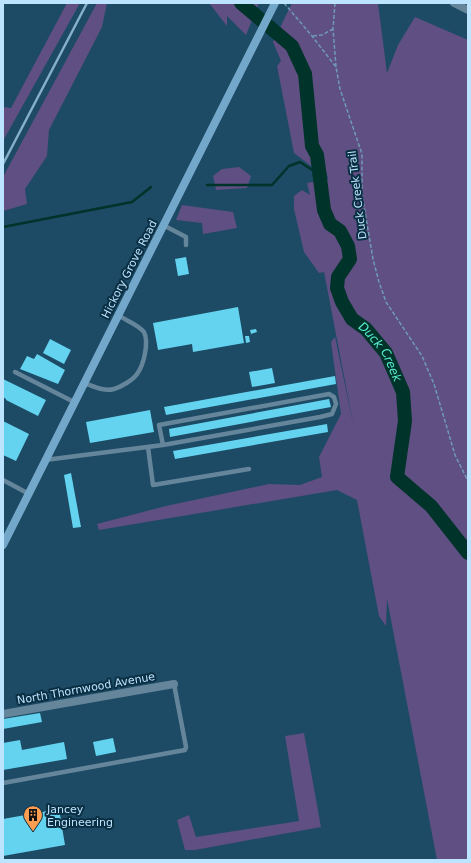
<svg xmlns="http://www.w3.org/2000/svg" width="471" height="863" viewBox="0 0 471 863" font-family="'DejaVu Sans',sans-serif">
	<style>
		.green { fill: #5f4f82 }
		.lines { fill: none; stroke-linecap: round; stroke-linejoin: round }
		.stream { stroke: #00332a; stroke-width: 2.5 }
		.river { stroke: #00332a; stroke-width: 14 }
		.building { fill: #63d3f0 }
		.path { stroke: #709ab4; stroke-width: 1.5; stroke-dasharray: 4 2; stroke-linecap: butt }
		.service { stroke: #65859b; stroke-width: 4.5 }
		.minor { stroke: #65859b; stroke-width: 8 }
		.secondary { stroke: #74a8ca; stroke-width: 8 }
		.rail { stroke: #86afc9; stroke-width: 2.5 }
		.labels { text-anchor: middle; stroke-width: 4; stroke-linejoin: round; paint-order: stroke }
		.street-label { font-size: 11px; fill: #bde4fe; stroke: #0a2f43 }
		.poi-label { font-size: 11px; fill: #bde4fe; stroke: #0a2f43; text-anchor: start }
		.water-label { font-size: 12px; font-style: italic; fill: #58edcf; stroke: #0a2f43 }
	</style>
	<rect width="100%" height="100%" fill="#1d4a64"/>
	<g class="green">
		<polygon points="67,3 80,3 3,141 3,107 11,108"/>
		<polygon points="97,3 107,3 102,27 49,130 47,156 25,189 27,204 3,211 3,177"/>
		<polygon points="209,3 259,3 246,35 227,16 227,26"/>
		<polygon points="292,3 378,3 387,73 398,45 415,17 468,40 468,860 437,860 387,599 386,626 379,616 357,500 337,490 99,530 97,524 166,506 269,484 300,485 322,477 319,457 341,414 331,342 335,337 354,428 324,272 319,273 304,252 294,209 294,196 302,190 310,195 307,183 328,179 324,161 306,119 308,144 322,167 315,169 294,153 277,66 281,61 273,42"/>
		<polygon points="239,167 251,176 247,188 216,190 213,176 222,169"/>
		<polygon points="182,205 233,212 237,228 203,234 202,223 176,220"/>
		<polygon points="304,733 321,827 195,850 185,850 177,820 189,815 196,837 299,821 285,736"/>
	</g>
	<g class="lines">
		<g class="stream">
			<polyline points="207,185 272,185 289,166 300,162 320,175"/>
			<polyline points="3,227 132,202 151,187"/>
		</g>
		<path class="river" id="s1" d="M241 3 292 46 305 74 312 146 317 155 324 210 330 224 340 231 348 246 350 259 338 277 337 288 342 302 352 319 366 329 386 353 403 392 405 421 397 477 431 506 468 553"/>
	</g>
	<g class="building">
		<polygon points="186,257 189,274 178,276 175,259"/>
		<polygon points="238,307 244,343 193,352 192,344 158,350 153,323"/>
		<polygon points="256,329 257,332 251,334 250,330"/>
		<polygon points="245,336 249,336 250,342 246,343"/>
		<polygon points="50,339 71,350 64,364 43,353"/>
		<polygon points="37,354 65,370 58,384 20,369 27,356 34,359"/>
		<polygon points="272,368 275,383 252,387 249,372"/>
		<polygon points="335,376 336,384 166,415 164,407"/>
		<polygon points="3,379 46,400 38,416 6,400 6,399 3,397"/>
		<polygon points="329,399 331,407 170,437 169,429"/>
		<polygon points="150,410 154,432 90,443 86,422"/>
		<polygon points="3,421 29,434 16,461 3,455"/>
		<polygon points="327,424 328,432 175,459 173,451"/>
		<polygon points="71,473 81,527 73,528 64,475"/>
		<polygon points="40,713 42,722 3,729 3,719"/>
		<polygon points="113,738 116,752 96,756 93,742"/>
		<polygon points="20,740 22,750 64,742 67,759 3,770 3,743"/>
		<polygon points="59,809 65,845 3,856 3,819"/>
	</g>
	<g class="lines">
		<g class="path">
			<polyline points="284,3 312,36 336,67 340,89 362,154 362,194 373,259 379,282 386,302 422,356 434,384 455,455 468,481"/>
			<polyline points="335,3 333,29 336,67"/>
			<polyline points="313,36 322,35 333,29"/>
		</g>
		<g class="service">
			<polyline points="163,225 186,237 186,245"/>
			<polyline points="15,372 74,402"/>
			<path d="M84 383C93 386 104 392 114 389 121 387 133 380 137 374 144 365 149 342 144 332 139 325 125 320 118 315"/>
			<polyline points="148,447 153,485 249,469"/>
			<polyline points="45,460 163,445 320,417 332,414 336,404 334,397 329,394 159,425 163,445"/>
			<polyline points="3,480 29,494"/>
			<polyline points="3,783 185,750 186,747 174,684"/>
		</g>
		<g class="minor">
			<polyline points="454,3 468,10"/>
			<polyline points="3,714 174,684"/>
		</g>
		<polyline class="secondary" points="3,545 275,3"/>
		<polyline class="rail" points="3,164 87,3"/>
	</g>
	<defs>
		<g id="building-pin" transform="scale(1)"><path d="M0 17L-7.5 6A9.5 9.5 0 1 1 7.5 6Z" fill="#fb9e52" stroke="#0a2f43"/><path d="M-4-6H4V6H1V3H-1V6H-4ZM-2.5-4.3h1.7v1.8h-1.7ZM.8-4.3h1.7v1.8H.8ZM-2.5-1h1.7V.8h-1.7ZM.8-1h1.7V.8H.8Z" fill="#111"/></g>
	</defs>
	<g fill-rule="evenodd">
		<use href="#building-pin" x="33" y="815"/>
	</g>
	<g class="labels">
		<g class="street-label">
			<text transform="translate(357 195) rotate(-97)" y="4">Duck Creek Trail</text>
			<text transform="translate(129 269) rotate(-63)" y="4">Hickory Grove Road</text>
			<text transform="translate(86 688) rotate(-10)" y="4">North Thornwood Avenue</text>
		</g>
		<g class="poi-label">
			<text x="47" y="813">Jancey<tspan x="47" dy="13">Engineering</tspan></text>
		</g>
		<g class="water-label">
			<text dy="4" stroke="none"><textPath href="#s1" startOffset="405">Duck Creek</textPath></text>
		</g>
	</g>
	<rect width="471" height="863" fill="none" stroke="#bde4fe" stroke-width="8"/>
</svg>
